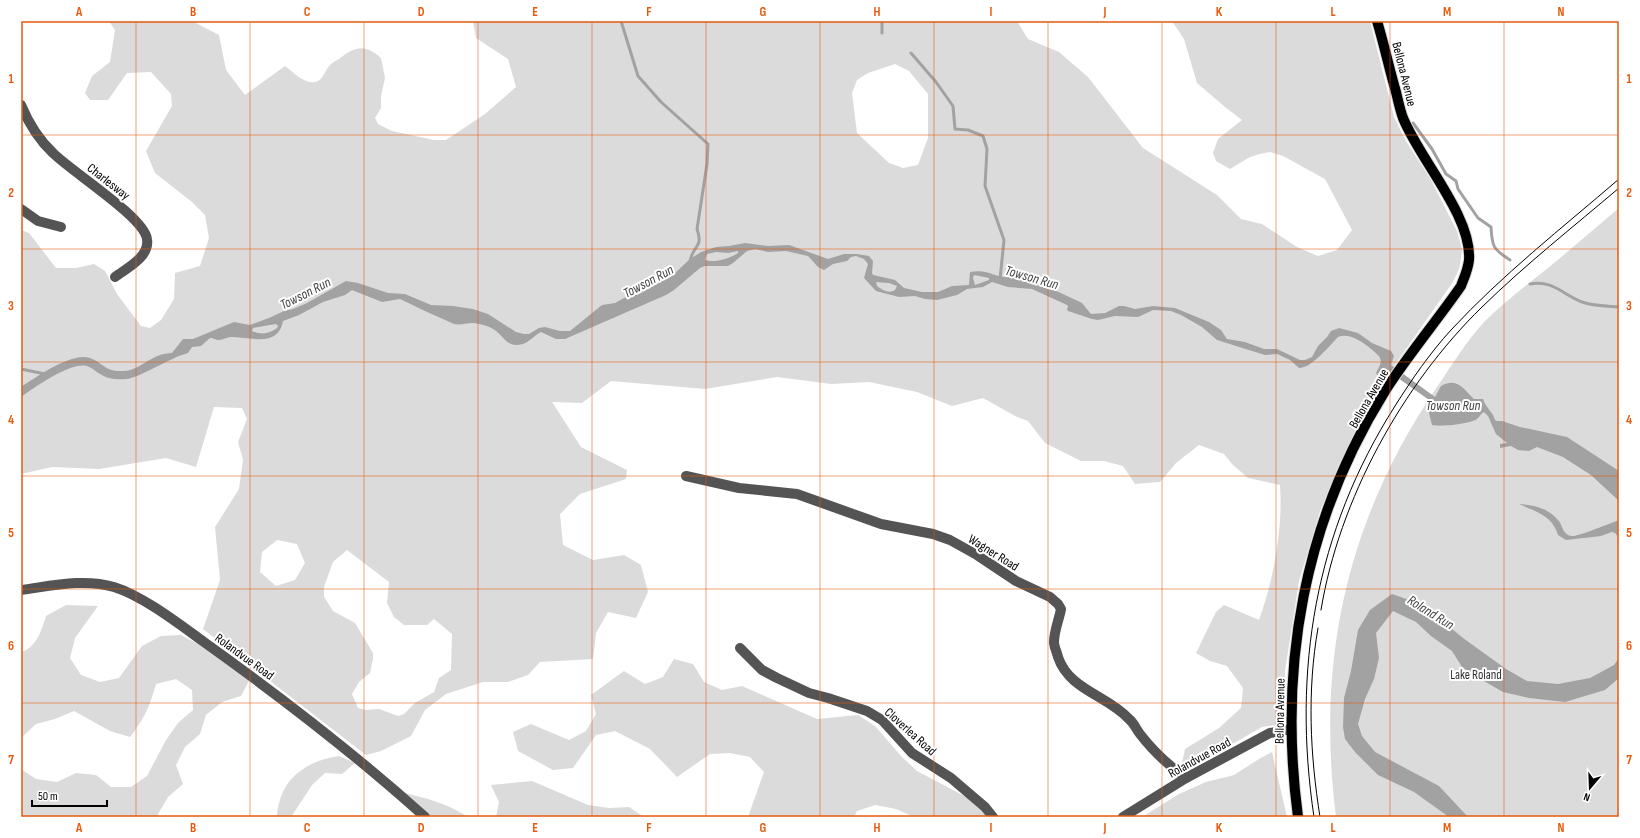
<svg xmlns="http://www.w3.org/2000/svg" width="1640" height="838" viewBox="0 0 1640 838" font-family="'Sofia Sans Condensed',sans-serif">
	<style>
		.green { fill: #dbdbdb; fill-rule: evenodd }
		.water { fill: #a2a2a2; fill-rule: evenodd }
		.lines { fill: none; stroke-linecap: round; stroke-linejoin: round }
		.stream { stroke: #a2a2a2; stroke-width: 3 }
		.major-casing { stroke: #dbdbdb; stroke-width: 12 }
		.minor { stroke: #545454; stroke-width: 10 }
		.major { stroke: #000; stroke-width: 10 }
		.tram { stroke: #000; stroke-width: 1 }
		.grid { fill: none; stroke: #e8590c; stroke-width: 1; stroke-opacity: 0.55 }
		.labels { text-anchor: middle; stroke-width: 4; stroke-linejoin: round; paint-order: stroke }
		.street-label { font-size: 13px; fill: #000; stroke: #fff }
		.park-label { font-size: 13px; fill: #323232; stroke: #fff }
		.water-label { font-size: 14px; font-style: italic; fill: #434343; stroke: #fff }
		.neatline { fill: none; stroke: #e8590c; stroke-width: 1.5 }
		.grid-label { font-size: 13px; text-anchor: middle; font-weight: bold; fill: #e8590c }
	</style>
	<rect width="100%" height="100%" fill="#fff"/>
	<g class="green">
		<path d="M109 21H192L219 35 226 70 245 95 285 66C293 72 304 84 315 82 323 81 325 69 331 64 333 62 336 61 339 59 356 46 364 44 381 58L385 78 381 96V108L375 118 378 124 392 131 434 140H446L485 114 516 87 508 59 476 38 473 21H1017L1028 39 1059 52 1088 77 1143 148 1217 195 1241 219 1262 224 1297 247 1318 256 1337 250 1352 230 1325 179 1283 156 1270 152 1260 154 1250 157 1230 169 1216 161 1213 153 1218 139 1242 120 1225 107 1197 83 1184 39 1172 21H1370L1394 117 1406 141 1431 180 1457 231 1462 249 1461 258 1459 269 1453 282 1387 376 1365 410 1339 465 1320 511 1299 581 1285 671 1283 724 1262 727 1222 750 1199 760 1182 763 1185 749 1219 728 1241 708 1243 688 1227 666 1210 661 1196 653 1216 612 1224 605 1259 620C1274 578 1283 529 1280 485L1248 478 1232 464 1224 454 1199 445 1176 463 1160 482 1135 484 1123 466 1104 461H1081L1045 443 1028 421 1017 417 983 398 952 406 917 392 869 382 831 384 777 377 705 389 611 381 582 403 552 402 581 447 627 470 626 479 580 494 560 514 563 545 593 560 624 555 641 565 648 592 636 618 608 612 596 633 593 659 540 662 528 675 508 682H483L446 694 425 710 411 736 381 751 366 755 203 629 220 580 215 527 239 489 243 460 238 442 247 419 242 408 214 407 196 467 166 458 99 469 52 467 21 474V230L29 233 56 268H76L94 264 105 271 117 294 141 326 150 328 161 320 174 299 175 273 200 266 209 238 205 215 192 202 155 173 146 151 172 106 171 94 151 72 127 73 108 100H90L85 93 92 76 110 62 115 30ZM895 64 909 71 928 94V138L918 165 903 168 889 163 857 133 852 93 857 80 868 73ZM277 540 297 544 305 563 295 580 276 586 260 572 262 552ZM347 550 389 582 387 603 394 617 404 625H427L434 619 452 634 451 670 439 678 434 692 415 703 404 714 398 716 379 709 366 710 358 708 352 694 359 682 370 673 373 659V653L355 623 333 611 324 597V587L333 562Z"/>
		<path d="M1619 208V817H1336C1316 659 1347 519 1437 387 1452 365 1467 340 1485 321 1508 298 1535 279 1559 259 1579 242 1599 225 1619 208Z"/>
		<path d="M66 605 98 606 75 638 70 658 81 675 100 682 119 678 142 646 161 636 181 635 217 654 249 681 241 696 222 702 206 715 200 734 185 747 176 765 183 784 168 797 158 814 159 817H21V769L36 779 57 782 76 773 96 775 111 787H131L147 776 166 740 178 723 193 710 192 690 176 679 156 684C150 706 144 719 130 737L110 731 74 711 55 719 36 724 21 738V652C36 648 42 630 46 616Z"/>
		<polygon points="674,659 693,664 704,682 722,690 742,686 817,719 858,715 875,726 902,757 917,771 972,800 989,817 914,817 896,809 875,805 857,811 854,817 748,817 764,772 750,757 730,753 710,754 677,777 650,749 615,731 596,735 573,768 553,770 518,751 513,732 531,724 569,740 586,731 596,714 591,695 624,671 645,684 663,677"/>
		<polygon points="1272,752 1287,817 1142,817 1179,794 1206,782 1234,775 1259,759"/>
		<path d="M339 756 355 763 342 774 325 773 312 785 291 817H277C279 780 305 761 339 756Z"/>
		<polygon points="532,781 588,805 609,808 629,807 644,817 496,817 499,802 491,785"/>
		<path d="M401 792C425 798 447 803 468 817H432Z"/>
	</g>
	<g class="water">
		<path d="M745 243 768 246 789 245 828 259 844 254H857L869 256 873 261 872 273 873 275 895 280 904 288 922 292H938L952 286 969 285 970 272C987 269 990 275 1004 277 1013 278 1021 275 1029 278L1082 303 1091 314 1105 313 1119 306H1124L1135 309 1153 306 1175 308 1209 322 1221 330 1227 339 1245 342 1264 349H1277L1300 360H1305L1312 357 1318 346 1327 337 1331 331 1339 328 1358 333 1372 343 1391 351 1394 356 1391 365 1435 397 1441 386C1458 377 1463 389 1474 399H1483C1486 408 1493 412 1495 420L1497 421H1502L1520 427 1567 437 1619 471V501L1591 475 1580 468 1563 457 1537 447 1529 451 1518 450 1511 446 1500 448V444L1507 443 1496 434 1488 416 1484 412C1480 414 1480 417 1477 419 1470 424 1440 427 1432 425L1429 413 1432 402 1388 371 1383 377H1379L1376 373C1379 366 1383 363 1379 356 1370 347 1351 331 1338 337 1329 346 1312 368 1299 368L1290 360 1277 354 1265 355 1217 340 1202 327 1181 315 1171 311 1153 310 1138 317 1115 316 1098 320 1092 319 1068 311 1067 310 1068 306 1067 305 1032 289 1008 287 992 282 983 287 967 289 957 295 937 300 925 299 915 296 899 297 876 291 864 278 868 264 864 259 856 256 851 257 847 261 833 264 824 270 818 267 808 256 786 251 768 252 755 249 747 251 733 263 728 266H705L700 268 674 290 666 295 565 339H556L541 332C535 335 529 342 523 344 508 348 506 339 496 331 491 327 485 325 479 324 470 321 462 326 454 324L425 311 400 299 382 302 352 290 345 295 323 302 299 315 283 321C278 348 251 337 231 337 227 337 223 340 219 340 215 340 214 338 210 338L201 346 192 347 188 353 179 356C166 361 138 378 126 379 118 380 108 379 102 375 97 373 94 369 89 367 74 359 34 388 21 397V387C37 377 71 352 90 358 104 363 104 372 124 371 136 371 148 359 160 355 163 354 168 353 172 353L183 339H193L234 322 250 325 269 318 284 311 293 309 307 303 346 281 358 283 388 293 405 294 431 305 453 306 473 309 488 314 516 332 524 334H529L539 328 545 327 560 331H570L602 305 615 303 626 297 641 293 673 275 690 259 701 252 716 247 729 246ZM738 251V253C729 259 715 263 705 260L707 254 716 252 728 253ZM974 275 989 278V280L975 285 973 278ZM876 282 889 283 897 286 895 290C889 294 882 290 877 286ZM276 324 278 326 277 328C269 334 262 335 252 331L253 328Z"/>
		<path d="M1519 504C1534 505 1548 508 1558 520 1563 525 1562 535 1572 536 1577 537 1611 523 1619 520V538L1615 533 1612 532 1601 536 1566 540 1558 535C1552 515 1536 512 1519 504Z"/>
		<polygon points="1392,594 1412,601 1434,614 1463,638 1506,669 1527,681 1558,684 1590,678 1614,665 1619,658 1619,678 1605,690 1565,702 1529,698 1503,692 1477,677 1462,667 1452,651 1431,636 1416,622 1393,611 1376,633 1379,658 1374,679 1365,699 1358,724 1362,736 1375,752 1439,786 1468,817 1449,817 1414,792 1378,775 1355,752 1345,739 1343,727 1344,698 1351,671 1358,630 1370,610"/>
	</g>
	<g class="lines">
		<g class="stream">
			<path d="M621 21 638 76 661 102 708 144 707 164 697 229C704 249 692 245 690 262"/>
			<polyline points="882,21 882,33"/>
			<polyline points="911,53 936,82 953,106 955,129 968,130 983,136 987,149 985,186 1004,240 1000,279"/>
			<path d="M1413 123 1432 149 1446 174 1456 181 1458 189 1478 218 1491 227C1492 247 1493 249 1510 260"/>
			<path d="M1530 284C1553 280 1562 294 1582 302 1593 306 1607 306 1619 307"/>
			<polyline points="21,369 45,374"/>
		</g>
		<g class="major-casing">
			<path id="major" d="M1298 817C1278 666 1304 521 1385 391 1408 355 1436 322 1461 286 1464 278 1468 270 1469 260 1472 216 1420 160 1403 118 1400 110 1398 100 1396 92 1389 68 1384 44 1377 21"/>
		</g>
		<g class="minor">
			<path d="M21 105C29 124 38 139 53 153 72 172 144 217 147 239 150 257 127 268 115 277"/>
			<polyline points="21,209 38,221 61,227"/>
			<path d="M686 476 739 488 797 494 881 524 933 534 950 540 977 555 1016 581 1050 597 1058 604 1061 609C1059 620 1054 631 1054 642 1054 647 1057 652 1058 657 1069 690 1107 695 1129 719 1134 723 1136 729 1140 734 1153 751 1168 765 1186 778"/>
			<path d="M21 590C51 586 84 578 114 587 143 596 179 624 204 642 281 697 355 754 425 817"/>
			<polyline points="740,648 762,670 777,678 809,693 828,698 867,711 882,720 912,753 951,778 985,807 993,817"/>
			<polyline points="1123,817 1186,778 1270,733 1291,729"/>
		</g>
		<use href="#major" class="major"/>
		<g class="tram">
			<path d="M1321 610C1339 500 1402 385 1482 307 1525 265 1573 227 1619 188"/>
			<path d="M1318 628C1307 691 1310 754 1320 817"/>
			<path d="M1314 817C1292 670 1315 532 1395 406 1412 379 1430 353 1451 330 1502 275 1562 228 1619 179"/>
		</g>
	</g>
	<path class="grid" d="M136 21V817M250 21V817M364 21V817M478 21V817M592 21V817M706 21V817M820 21V817M934 21V817M1048 21V817M1162 21V817M1276 21V817M1390 21V817M1504 21V817M21 135H1619M21 249H1619M21 362H1619M21 476H1619M21 589H1619M21 703H1619"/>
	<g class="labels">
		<g class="street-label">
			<text transform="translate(1405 74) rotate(76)" y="5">Bellona Avenue</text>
			<text transform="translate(109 181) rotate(38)" y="5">Charlesway</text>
			<text transform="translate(1368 398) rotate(-60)" y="5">Bellona Avenue</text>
			<text transform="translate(994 552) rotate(32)" y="5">Wagner Road</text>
			<text transform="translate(245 656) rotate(36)" y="5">Rolandvue Road</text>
			<text transform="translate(1279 711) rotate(-89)" y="5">Bellona Avenue</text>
			<text transform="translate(911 731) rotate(42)" y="5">Cloverlea Road</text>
			<text transform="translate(1199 757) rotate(-29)" y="5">Rolandvue Road</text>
		</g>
		<g class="park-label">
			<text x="1476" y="679">Lake Roland</text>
		</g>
		<g class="water-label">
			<text transform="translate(1032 277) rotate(16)" y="5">Towson Run</text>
			<text transform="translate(648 281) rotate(-28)" y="5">Towson Run</text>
			<text transform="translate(305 293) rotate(-27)" y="5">Towson Run</text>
			<text x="1453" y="410">Towson Run</text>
			<text transform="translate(1431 612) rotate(32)" y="5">Roland Run</text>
		</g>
	</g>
	<rect width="1640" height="838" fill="none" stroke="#ffffff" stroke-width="44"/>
	<g transform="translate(1590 788) rotate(199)" stroke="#ffffff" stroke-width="3" paint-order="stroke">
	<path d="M0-3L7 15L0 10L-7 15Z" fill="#000000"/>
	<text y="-6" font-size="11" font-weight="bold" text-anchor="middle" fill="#000000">N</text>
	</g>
	<path d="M32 800v6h75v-6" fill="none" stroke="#000000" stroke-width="2"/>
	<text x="38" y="800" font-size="12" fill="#000000" stroke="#ffffff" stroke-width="3" paint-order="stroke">50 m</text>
	<rect x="22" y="22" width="1596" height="794" class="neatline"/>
	<g class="grid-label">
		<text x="79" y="16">A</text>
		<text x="193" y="16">B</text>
		<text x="307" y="16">C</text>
		<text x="421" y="16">D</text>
		<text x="535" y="16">E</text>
		<text x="649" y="16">F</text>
		<text x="763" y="16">G</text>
		<text x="877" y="16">H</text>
		<text x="991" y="16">I</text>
		<text x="1105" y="16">J</text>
		<text x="1219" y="16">K</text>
		<text x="1333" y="16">L</text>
		<text x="1447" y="16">M</text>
		<text x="1561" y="16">N</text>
		<text x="11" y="83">1</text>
		<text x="1629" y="83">1</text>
		<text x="11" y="197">2</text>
		<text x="1629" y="197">2</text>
		<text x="11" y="310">3</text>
		<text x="1629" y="310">3</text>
		<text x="11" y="424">4</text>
		<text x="1629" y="424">4</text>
		<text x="11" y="537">5</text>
		<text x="1629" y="537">5</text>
		<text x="11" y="650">6</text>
		<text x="1629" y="650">6</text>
		<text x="11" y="764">7</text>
		<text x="1629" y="764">7</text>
		<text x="79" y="832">A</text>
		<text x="193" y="832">B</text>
		<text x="307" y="832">C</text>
		<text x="421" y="832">D</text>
		<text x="535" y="832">E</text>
		<text x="649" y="832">F</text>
		<text x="763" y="832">G</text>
		<text x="877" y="832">H</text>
		<text x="991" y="832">I</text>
		<text x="1105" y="832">J</text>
		<text x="1219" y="832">K</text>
		<text x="1333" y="832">L</text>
		<text x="1447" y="832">M</text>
		<text x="1561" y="832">N</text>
	</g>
</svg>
